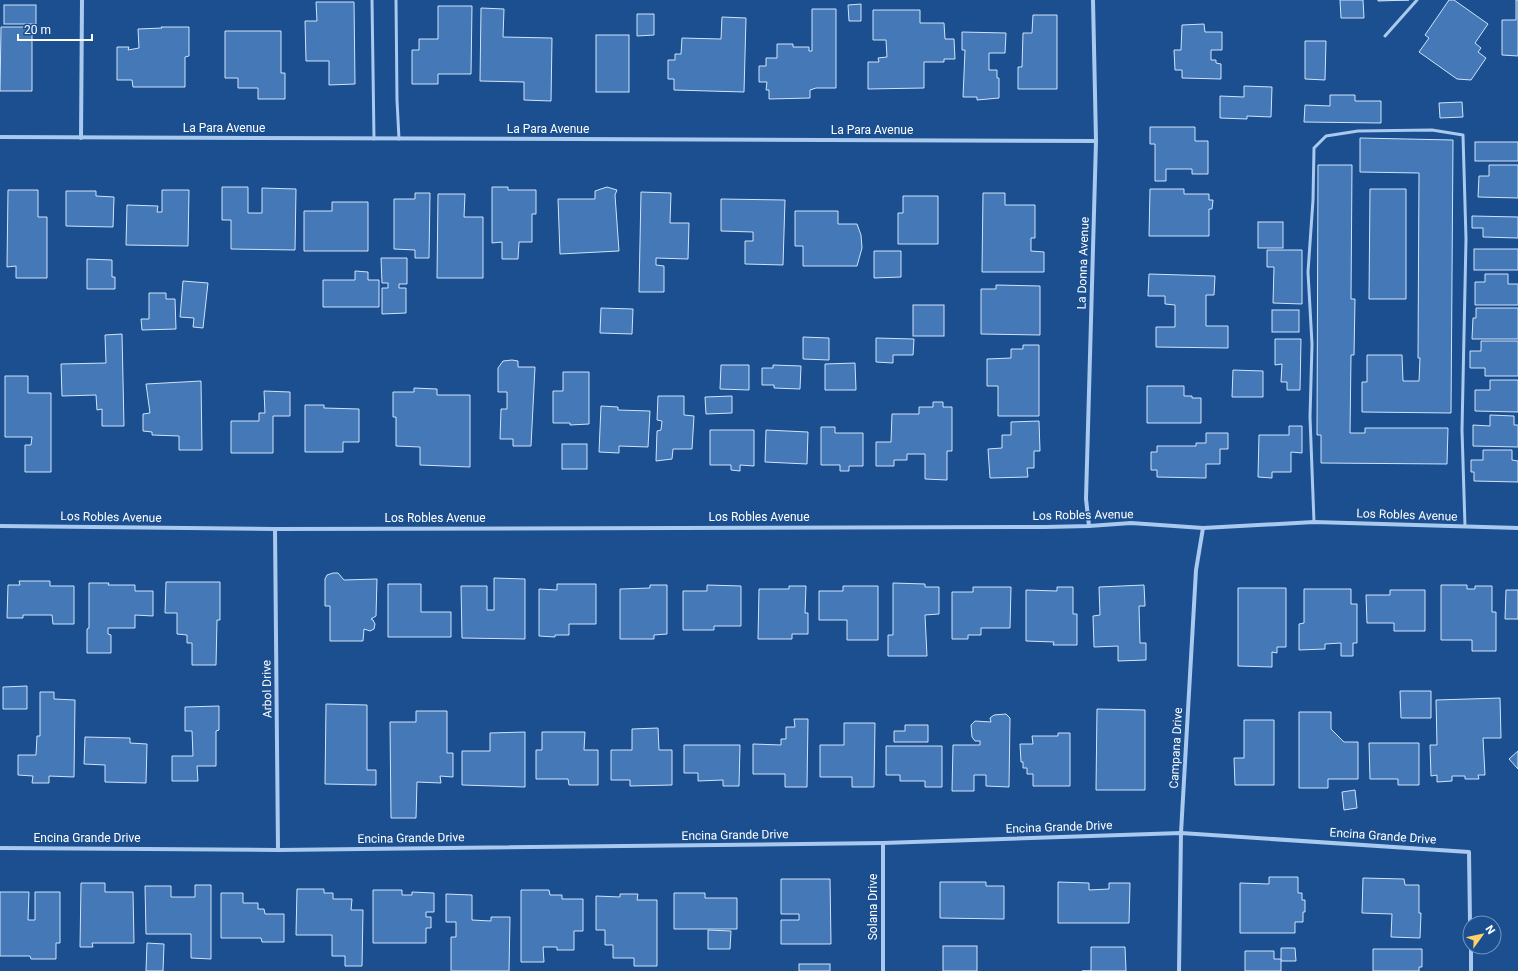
<svg xmlns="http://www.w3.org/2000/svg" width="1518" height="971" viewBox="0 0 1518 971" font-family="Roboto,sans-serif">
	<style>
		.building { fill: #4478b7; stroke: #cfe3fa }
		.lines { fill: none; stroke-linecap: round; stroke-linejoin: round }
		.service { stroke: #a9c9ee; stroke-width: 3 }
		.minor { stroke: #a9c9ee; stroke-width: 4 }
		.labels { text-anchor: middle; stroke-width: 3; stroke-linejoin: round; paint-order: stroke }
		.street-label { font-size: 12px; fill: #fff; stroke: #1b4f8f }
	</style>
	<rect width="100%" height="100%" fill="#1b4f8f"/>
	<g class="building">
		<polygon points="1340,0 1363,0 1364,18 1341,18"/>
		<polygon points="1378,0 1409,0 1378,1"/>
		<polygon points="1449,0 1454,0 1488,24 1475,43 1481,48 1478,52 1486,58 1471,80 1457,79 1419,52 1429,38 1425,35"/>
		<polygon points="1516,0 1518,0 1518,56 1502,55 1502,20 1516,20"/>
		<polygon points="316,2 354,2 355,84 329,85 329,61 306,61 305,21 317,21"/>
		<polygon points="861,4 861,21 849,21 848,5"/>
		<rect x="4" y="5" width="32" height="19"/>
		<polygon points="438,6 472,6 471,74 438,74 438,84 412,84 412,50 419,50 419,39 438,39"/>
		<polygon points="481,8 504,9 503,37 552,38 551,101 524,100 524,82 480,81"/>
		<polygon points="812,9 836,9 836,88 816,88 810,90 810,98 769,99 769,90 766,90 767,82 759,82 759,66 766,66 766,58 777,58 777,44 793,44 793,47 809,47 809,51 812,51"/>
		<polygon points="873,10 920,10 920,23 944,23 945,39 954,39 955,59 944,59 944,62 924,62 924,88 868,89 868,62 879,62 878,58 887,57 886,40 873,40"/>
		<polygon points="637,14 654,14 654,35 637,36"/>
		<polygon points="1033,15 1057,15 1057,89 1018,89 1018,67 1022,67 1023,33 1032,33"/>
		<polygon points="722,17 746,18 744,92 674,90 674,79 668,79 668,60 675,60 675,54 681,54 682,38 721,39"/>
		<polygon points="1204,24 1205,32 1222,32 1222,50 1211,50 1211,60 1216,60 1216,63 1221,64 1221,79 1182,78 1182,70 1175,70 1174,50 1181,50 1182,25"/>
		<polygon points="1,27 32,27 32,91 0,91"/>
		<polygon points="161,27 189,27 189,56 185,57 185,87 133,87 132,80 117,80 117,47 129,47 128,50 139,48 138,29 162,28"/>
		<polygon points="225,31 281,31 281,73 285,73 285,99 258,99 258,88 238,88 238,78 225,78"/>
		<polygon points="962,32 1006,33 1005,53 989,53 989,70 997,70 997,78 999,78 999,98 977,100 977,97 963,97 965,50 962,50"/>
		<rect x="596" y="35" width="33" height="57"/>
		<polygon points="1305,41 1326,41 1325,80 1305,79"/>
		<polygon points="1244,86 1272,87 1271,117 1247,116 1247,119 1220,118 1220,96 1244,97"/>
		<polygon points="1330,95 1355,95 1355,101 1381,101 1381,123 1304,122 1305,105 1330,106"/>
		<polygon points="1462,102 1463,117 1440,118 1439,103"/>
		<polygon points="1150,127 1195,127 1195,141 1208,141 1208,174 1192,174 1192,169 1166,169 1166,181 1155,181 1155,144 1150,144"/>
		<polygon points="1360,138 1453,140 1451,413 1362,412 1362,382 1367,382 1367,355 1402,355 1403,381 1419,381 1420,358 1418,358 1419,173 1360,172"/>
		<rect x="1475" y="142" width="43" height="19"/>
		<polygon points="1318,165 1352,165 1351,299 1355,299 1354,355 1351,355 1350,433 1365,433 1365,428 1448,428 1447,464 1321,463 1321,435 1317,435"/>
		<polygon points="1489,165 1518,165 1518,198 1478,197 1479,176 1489,176"/>
		<polygon points="222,187 248,187 248,213 262,213 262,188 296,189 295,250 231,249 231,220 222,220"/>
		<polygon points="492,187 508,187 508,190 536,190 536,214 532,214 532,242 519,242 518,259 502,259 502,242 492,243"/>
		<polygon points="607,187 617,190 615,195 619,251 560,254 558,199 595,199 595,191"/>
		<polygon points="1150,189 1184,189 1184,194 1209,194 1209,200 1213,200 1212,209 1209,209 1209,236 1149,236"/>
		<polygon points="1370,189 1406,189 1406,299 1369,299"/>
		<polygon points="8,190 38,190 38,217 47,217 47,278 16,278 16,266 7,267"/>
		<polygon points="162,190 189,190 188,246 126,245 127,205 158,206 157,212 162,212"/>
		<polygon points="66,191 96,191 96,196 114,197 113,227 66,226"/>
		<polygon points="641,192 671,193 670,223 689,223 688,259 656,258 656,265 664,266 664,292 639,292"/>
		<polygon points="415,193 430,193 429,258 415,258 415,250 394,249 394,199 415,199"/>
		<polygon points="983,193 1005,193 1005,205 1035,205 1035,238 1031,238 1031,251 1044,252 1044,272 982,272"/>
		<polygon points="438,194 465,194 464,217 483,217 483,278 437,278"/>
		<polygon points="903,196 938,196 938,244 898,244 898,213 903,213"/>
		<polygon points="721,199 785,200 783,265 745,264 745,241 753,241 753,232 721,231"/>
		<polygon points="332,202 368,202 368,251 304,251 304,211 332,211"/>
		<polygon points="795,211 838,211 838,224 857,224 861,235 862,248 857,266 803,266 803,246 795,246"/>
		<polygon points="1472,216 1518,217 1518,238 1483,237 1483,228 1472,228"/>
		<rect x="1258" y="222" width="25" height="26"/>
		<rect x="1474" y="249" width="44" height="21"/>
		<polygon points="1267,250 1302,250 1302,304 1273,303 1274,267 1267,267"/>
		<polygon points="874,251 901,251 901,277 874,278"/>
		<polygon points="381,258 407,258 407,284 399,284 399,288 406,288 406,313 382,314 382,288 388,288 388,283 382,283"/>
		<polygon points="87,259 112,260 112,277 115,277 115,289 87,289"/>
		<polygon points="355,271 368,272 368,280 379,280 379,307 323,307 323,280 355,280"/>
		<polygon points="1149,274 1215,276 1214,295 1206,295 1206,326 1228,326 1228,348 1156,347 1156,327 1175,327 1175,305 1165,304 1165,296 1148,296"/>
		<polygon points="1485,274 1508,274 1508,284 1518,284 1518,305 1475,305 1475,282 1485,282"/>
		<polygon points="183,281 208,283 203,328 193,327 194,318 180,317"/>
		<polygon points="996,285 1040,286 1040,335 981,334 981,289 996,289"/>
		<polygon points="149,293 166,293 166,299 175,299 176,329 142,330 141,319 149,319"/>
		<rect x="913" y="305" width="31" height="31"/>
		<polygon points="601,308 633,309 632,334 600,333"/>
		<polygon points="1476,308 1518,308 1518,339 1472,339 1473,318 1476,318"/>
		<rect x="1272" y="310" width="27" height="22"/>
		<polygon points="122,334 124,426 102,426 102,409 97,410 96,395 62,396 61,364 106,363 105,335"/>
		<polygon points="803,337 829,338 829,360 803,359"/>
		<polygon points="876,338 914,339 913,355 893,355 893,363 876,362"/>
		<polygon points="1275,339 1301,339 1300,390 1287,390 1287,382 1281,382 1282,364 1275,365"/>
		<polygon points="1481,341 1518,341 1518,376 1485,376 1485,368 1470,368 1470,351 1481,351"/>
		<polygon points="1023,345 1039,345 1039,416 998,416 998,386 987,386 987,359 1011,358 1011,349 1023,349"/>
		<polygon points="512,360 518,361 518,367 535,367 531,446 513,446 513,439 500,439 501,409 507,409 507,392 498,392 498,368 503,361"/>
		<polygon points="855,363 856,390 825,390 825,364"/>
		<polygon points="721,365 749,365 749,390 720,389"/>
		<polygon points="773,365 801,366 800,389 774,388 774,385 762,385 762,368 773,368"/>
		<polygon points="1233,370 1263,371 1263,397 1232,397"/>
		<polygon points="563,372 589,372 589,424 570,425 570,423 553,423 553,391 563,391"/>
		<polygon points="5,376 28,376 28,393 51,393 51,472 25,472 25,445 31,445 32,437 5,437"/>
		<polygon points="1490,380 1518,380 1518,412 1475,411 1475,390 1490,390"/>
		<polygon points="201,381 202,450 179,450 179,436 152,435 152,432 143,431 143,414 150,413 146,384"/>
		<polygon points="1147,386 1184,386 1184,396 1192,396 1192,398 1201,398 1201,423 1147,423"/>
		<polygon points="414,388 437,389 437,395 470,395 470,467 420,465 420,447 396,446 396,417 393,417 393,392 414,392"/>
		<polygon points="264,391 290,392 290,416 273,416 273,453 231,453 231,421 259,421 259,413 265,413"/>
		<polygon points="658,396 684,396 684,415 694,416 692,449 673,449 672,459 656,461 657,431 661,430 662,421 657,420"/>
		<polygon points="732,396 732,413 706,414 705,397"/>
		<polygon points="933,402 943,402 943,407 952,407 952,451 947,451 947,480 925,479 925,454 907,454 907,460 894,460 894,466 876,466 876,442 891,442 892,414 919,414 919,407 933,407"/>
		<polygon points="305,405 324,405 324,408 359,409 359,442 343,442 343,452 305,452"/>
		<polygon points="601,406 618,407 618,410 650,411 648,447 619,446 619,453 599,452"/>
		<polygon points="1490,415 1514,416 1514,425 1518,425 1518,447 1473,446 1473,425 1490,426"/>
		<polygon points="1039,421 1040,451 1034,451 1034,468 1027,468 1028,477 990,478 988,449 1002,448 1002,435 1011,435 1011,422"/>
		<polygon points="1289,426 1302,426 1302,453 1291,452 1291,472 1272,472 1272,478 1258,477 1259,435 1289,435"/>
		<polygon points="821,427 835,427 835,433 863,433 863,466 849,466 849,471 840,471 840,465 821,465"/>
		<polygon points="710,430 754,430 754,466 740,465 740,471 731,470 731,465 710,465"/>
		<polygon points="766,430 808,432 807,464 765,462"/>
		<polygon points="1206,433 1228,433 1228,449 1220,449 1220,464 1206,464 1206,478 1157,477 1157,470 1151,470 1151,452 1157,452 1157,446 1196,446 1196,443 1206,443"/>
		<rect x="562" y="444" width="25" height="25"/>
		<polygon points="1483,450 1512,450 1512,460 1518,461 1518,482 1474,481 1474,472 1471,472 1471,460 1483,460"/>
		<polygon points="333,573 338,573 344,580 377,579 376,616 371,619 373,620 375,624 374,629 370,631 364,629 363,641 330,641 330,606 325,606 325,579 327,575"/>
		<polygon points="494,578 525,579 525,639 462,638 461,586 487,586 487,610 494,610"/>
		<polygon points="19,581 50,581 50,586 74,586 74,624 53,624 52,615 23,615 23,618 7,618 8,585 20,585"/>
		<polygon points="166,582 220,582 220,620 217,620 216,665 192,665 192,643 187,643 187,635 177,634 177,613 165,613"/>
		<polygon points="89,583 109,583 108,585 135,585 135,591 153,591 153,616 135,615 135,628 108,628 108,634 111,635 111,653 87,653 87,629 89,628"/>
		<polygon points="893,583 925,584 925,587 939,587 939,614 925,615 927,656 888,656 888,635 893,635"/>
		<polygon points="388,584 421,584 421,612 451,612 451,637 388,637"/>
		<polygon points="557,584 596,584 596,624 569,624 569,635 555,635 555,637 539,636 539,589 557,590"/>
		<polygon points="650,585 667,585 667,634 654,635 654,639 620,639 620,589 650,588"/>
		<polygon points="707,585 741,586 741,626 714,626 714,630 683,630 683,591 707,591"/>
		<polygon points="1144,585 1145,606 1139,606 1140,643 1146,643 1146,660 1118,661 1118,646 1094,647 1093,616 1100,615 1099,587"/>
		<polygon points="1441,585 1467,585 1467,589 1475,589 1475,586 1492,586 1492,612 1496,612 1496,651 1472,651 1472,640 1441,640"/>
		<polygon points="789,586 806,586 805,613 808,613 808,634 792,634 792,639 758,639 759,589 789,589"/>
		<polygon points="843,586 878,586 878,640 847,640 847,620 819,620 819,591 843,591"/>
		<polygon points="973,587 1011,587 1010,628 981,628 981,635 968,635 968,639 952,639 952,592 973,592"/>
		<polygon points="1057,587 1073,587 1073,614 1077,614 1077,645 1053,645 1054,642 1026,641 1026,590 1057,591"/>
		<polygon points="1238,588 1286,588 1286,647 1277,647 1277,653 1272,652 1272,667 1238,666"/>
		<polygon points="1304,589 1351,589 1351,604 1357,604 1357,643 1353,643 1353,656 1341,656 1341,643 1325,644 1325,649 1299,650 1299,624 1304,623"/>
		<polygon points="1390,590 1425,590 1425,631 1394,631 1394,623 1367,623 1366,595 1390,595"/>
		<polygon points="1506,590 1518,590 1518,619 1505,619"/>
		<polygon points="27,686 27,709 3,709 3,687"/>
		<polygon points="1400,691 1431,691 1431,718 1401,718"/>
		<polygon points="40,692 54,692 54,699 75,700 74,777 49,776 49,783 32,783 33,776 18,775 18,755 36,755 37,736 40,736"/>
		<polygon points="1500,698 1501,738 1483,738 1485,775 1478,775 1479,779 1465,779 1465,776 1452,776 1452,781 1437,782 1437,775 1431,776 1430,745 1437,745 1436,700"/>
		<polygon points="326,704 367,705 367,770 376,770 376,785 325,784"/>
		<polygon points="219,706 219,730 216,731 216,766 197,766 198,781 172,781 172,756 193,756 192,731 185,731 185,707"/>
		<polygon points="1097,709 1145,710 1145,790 1096,790"/>
		<polygon points="416,711 447,711 447,753 453,753 453,777 440,776 441,783 417,782 416,818 391,818 390,722 416,722"/>
		<polygon points="1299,712 1331,712 1331,729 1344,742 1358,742 1358,779 1328,779 1328,788 1299,788"/>
		<polygon points="1006,714 1010,718 1009,787 986,786 986,775 974,775 974,791 952,791 953,745 980,745 980,741 975,741 972,737 971,725 975,721 991,722 990,718 994,715"/>
		<polygon points="794,719 808,719 807,787 785,787 785,774 753,774 753,744 781,745 781,739 786,739 786,727 795,727"/>
		<polygon points="1244,720 1274,720 1274,785 1235,785 1234,758 1244,758"/>
		<polygon points="844,723 875,723 874,787 852,787 852,777 820,777 820,745 844,745"/>
		<polygon points="905,725 928,725 928,742 894,742 894,731 905,731"/>
		<polygon points="658,728 659,750 672,750 672,785 630,786 630,780 611,780 611,750 632,750 632,729"/>
		<polygon points="525,732 525,787 462,785 462,751 490,751 490,733"/>
		<polygon points="542,732 585,732 584,750 598,750 598,785 569,785 568,779 536,779 536,750 542,750"/>
		<polygon points="1058,733 1070,733 1070,786 1033,786 1033,774 1027,774 1027,768 1023,768 1023,762 1021,762 1020,744 1033,744 1032,736 1058,736"/>
		<polygon points="85,737 130,738 130,743 147,744 146,783 105,782 105,765 84,764"/>
		<polygon points="1369,743 1419,743 1419,785 1398,785 1398,779 1370,779"/>
		<polygon points="684,745 740,745 739,786 723,786 723,780 698,781 698,773 684,773"/>
		<polygon points="886,746 942,746 942,787 925,787 925,781 900,781 900,775 886,775"/>
		<polygon points="1518,751 1518,769 1509,759"/>
		<polygon points="1355,790 1357,808 1344,810 1342,792"/>
		<polygon points="1269,877 1298,877 1298,893 1302,893 1302,900 1305,900 1305,912 1303,912 1303,922 1295,922 1295,933 1240,933 1240,883 1269,884"/>
		<polygon points="1363,878 1404,879 1405,885 1419,885 1419,913 1421,913 1420,938 1391,937 1392,914 1362,913"/>
		<polygon points="781,879 830,879 831,944 781,944 781,920 799,920 799,914 781,914"/>
		<polygon points="940,882 986,882 986,886 1004,886 1004,919 940,918"/>
		<polygon points="1058,882 1089,883 1089,890 1109,889 1109,883 1130,883 1129,923 1058,923"/>
		<polygon points="81,883 105,883 105,892 133,892 134,943 92,943 93,947 80,947"/>
		<polygon points="195,885 211,885 211,959 191,958 191,934 146,934 145,886 171,886 171,897 195,897"/>
		<polygon points="297,889 324,889 324,893 333,893 333,899 352,899 351,910 363,910 362,966 345,966 345,956 332,956 332,935 296,935"/>
		<polygon points="373,890 402,890 402,895 412,895 412,892 434,893 434,912 426,912 426,917 431,917 431,928 426,928 426,943 373,943"/>
		<polygon points="521,890 549,890 550,895 562,895 562,899 583,899 583,931 574,931 574,950 557,950 557,947 543,947 544,962 521,962"/>
		<polygon points="0,892 29,892 28,920 35,920 35,892 60,892 60,943 56,943 56,959 31,959 30,956 0,956"/>
		<polygon points="221,893 243,893 243,903 258,903 258,909 264,909 265,914 284,914 284,942 262,942 261,938 221,938"/>
		<polygon points="674,893 705,893 705,898 737,898 737,929 674,929"/>
		<polygon points="446,894 472,895 472,920 491,921 491,917 510,917 509,971 451,971 451,937 456,937 456,922 446,922"/>
		<polygon points="620,894 638,894 637,900 657,900 657,966 634,966 634,958 613,958 613,945 605,945 605,930 596,930 596,896 620,897"/>
		<polygon points="708,930 731,931 730,949 708,949"/>
		<polygon points="147,943 164,944 163,971 146,971"/>
		<rect x="943" y="946" width="34" height="25"/>
		<polygon points="1091,947 1125,947 1126,971 1082,971 1091,971"/>
		<polygon points="1281,948 1295,948 1296,961 1281,961"/>
		<polygon points="1373,949 1422,949 1422,967 1419,967 1419,971 1373,971"/>
		<polygon points="1245,951 1274,951 1274,959 1281,959 1281,971 1245,971"/>
		<rect x="799" y="964" width="31" height="7"/>
	</g>
	<g class="lines">
		<g class="service">
			<polyline points="372,0 374,139"/>
			<polyline points="396,0 397,100 399,139"/>
			<polyline points="1385,36 1417,0"/>
			<polyline points="1314,522 1310,417 1312,344 1308,272 1313,200 1314,148 1326,136 1358,131 1432,130 1463,135 1466,239 1462,430 1465,526"/>
		</g>
		<g class="minor">
			<polyline points="0,137 1096,141"/>
			<polyline points="81,138 82,0"/>
			<polyline points="0,526 275,529 1045,527 1089,526 1131,523 1203,528 1314,522 1518,528"/>
			<polyline points="1089,526 1086,499 1096,141 1093,0"/>
			<polyline points="275,529 278,850"/>
			<polyline points="0,848 278,850 883,843 1181,833 1469,852 1470,923"/>
			<polyline points="1471,947 1471,971"/>
			<polyline points="883,971 883,843"/>
			<polyline points="1179,971 1181,833 1196,570 1203,528"/>
		</g>
	</g>
	<g class="labels">
		<g class="street-label">
			<text x="224" y="132">La Para Avenue</text>
			<text x="548" y="133">La Para Avenue</text>
			<text x="872" y="134">La Para Avenue</text>
			<text transform="translate(1083 263) rotate(-88)" y="4">La Donna Avenue</text>
			<text transform="translate(1083 515) rotate(-1)" y="4">Los Robles Avenue</text>
			<text transform="translate(1407 515) rotate(2)" y="4">Los Robles Avenue</text>
			<text transform="translate(111 517) rotate(1)" y="4">Los Robles Avenue</text>
			<text x="759" y="521">Los Robles Avenue</text>
			<text x="435" y="522">Los Robles Avenue</text>
			<text transform="translate(267 689) rotate(-91)" y="4">Arbol Drive</text>
			<text transform="translate(1176 748) rotate(-87)" y="4">Campana Drive</text>
			<text transform="translate(1059 827) rotate(-2)" y="4">Encina Grande Drive</text>
			<text transform="translate(735 835) rotate(-1)" y="4">Encina Grande Drive</text>
			<text transform="translate(1383 836) rotate(4)" y="4">Encina Grande Drive</text>
			<text x="87" y="842">Encina Grande Drive</text>
			<text transform="translate(411 838) rotate(-1)" y="4">Encina Grande Drive</text>
			<text transform="translate(873 907) rotate(-90)" y="4">Solana Drive</text>
		</g>
	</g>
	<g transform="translate(1482 935) rotate(57)"><circle r="19" fill="#1b4f8f" stroke="#7695bc"/>
	<path d="M0-3L7 15L0 10L-7 15Z" fill="#ffd166"/>
	<text y="-6" font-size="11" font-weight="bold" text-anchor="middle" fill="#ffffff">N</text>
	</g>
	<path d="M18 34v6h74v-6" fill="none" stroke="#ffffff" stroke-width="2"/>
	<text x="24" y="34" font-size="12" fill="#ffffff" stroke="#1b4f8f" stroke-width="3" paint-order="stroke">20 m</text>
</svg>
